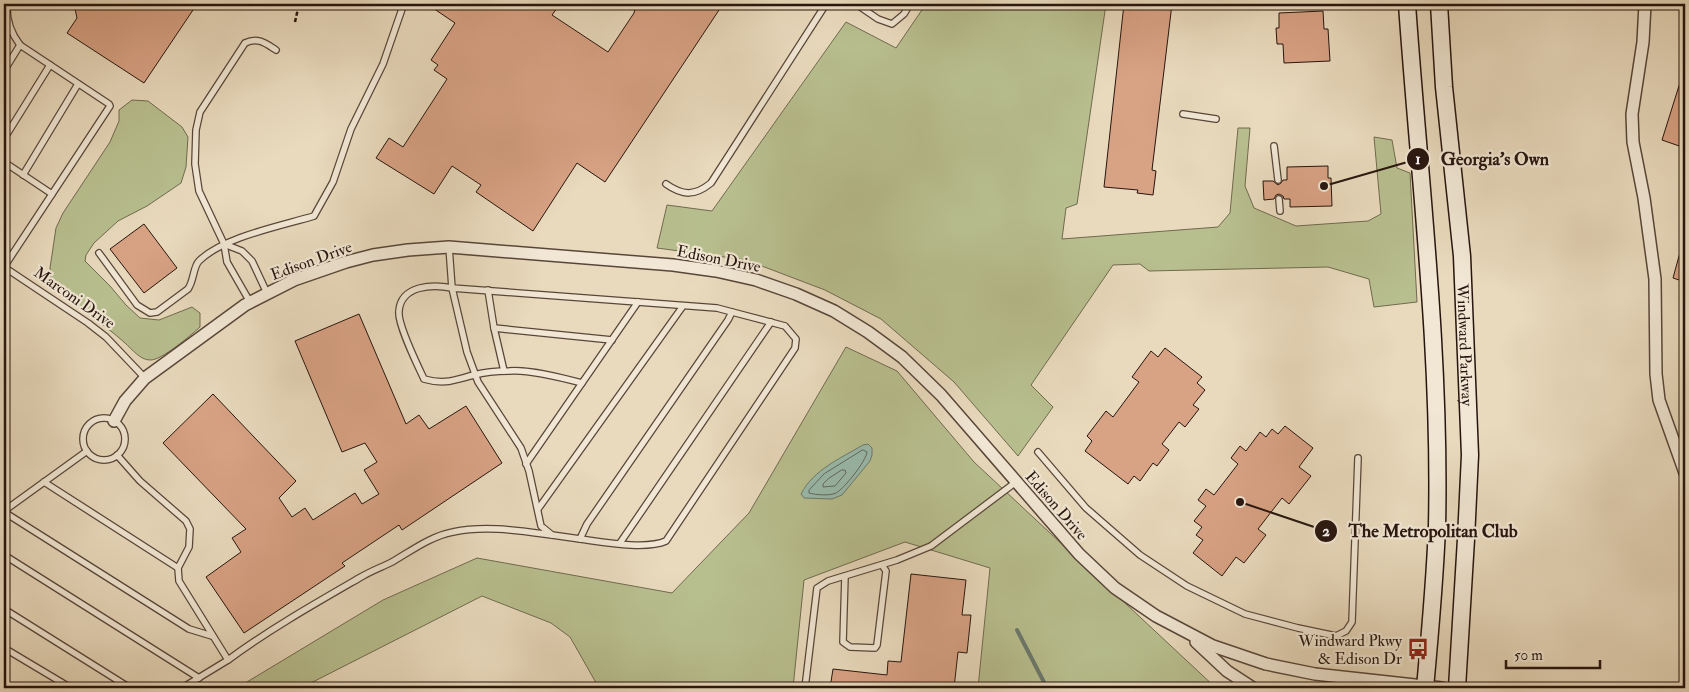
<svg xmlns="http://www.w3.org/2000/svg" width="1689" height="692" viewBox="0 0 1689 692" font-family="'IM FELL Double Pica',serif">
	<style>
		.green { fill: #b8bf8f; stroke: #706a4f }
		.water { fill: #99bbac; stroke: #6b796d }
		.lines { fill: none; stroke-linecap: round; stroke-linejoin: round }
		.shore { stroke: #60685e; stroke-width: 1 }
		.stream { stroke: #6b796d; stroke-width: 4 }
		.building { fill: #d8a284; stroke: #27150f }
		.service-casing { stroke: #58463a; stroke-width: 8 }
		.minor-casing { stroke: #58463a; stroke-width: 14 }
		.secondary-casing { stroke: #27150f; stroke-width: 19 }
		.path { stroke: #27150f; stroke-width: 2.5; stroke-dasharray: 4 2.5; stroke-linecap: butt }
		.service { stroke: #f1e7d4; stroke-width: 5.5 }
		.minor { stroke: #f1e7d4; stroke-width: 11 }
		.secondary { stroke: #f1e7d4; stroke-width: 16 }
		.labels { text-anchor: middle; stroke-width: 4.5; stroke-linejoin: round; paint-order: stroke }
		.street-label { font-size: 16px; fill: #27150f; stroke: #f1e7d4 }
		.poi-label { font-size: 16px; fill: #27150f; stroke: #f1e7d4; text-anchor: end }
		.leader { fill: none; stroke: #27150f; stroke-width: 2 }
		.callout-dot { fill: #27150f; stroke: #f1e7d4; stroke-width: 2 }
		.mark-label { font-size: 15px; text-anchor: middle; font-weight: bold; fill: #fff }
		.callout-label { font-size: 18px; text-anchor: middle; font-weight: bold; fill: #27150f; stroke: #f1e7d4; stroke-width: 4.5; stroke-linejoin: round; paint-order: stroke }
	</style>
	<rect width="100%" height="100%" fill="#e9dabd"/>
	<filter id="stains"><feTurbulence type="fractalNoise" baseFrequency=".004" numOctaves="4"/><feColorMatrix values="0 0 0 0 .2 0 0 0 0 .09 0 0 0 0 .02 0 0 0 .5 -.17"/></filter>
	<radialGradient id="worn" r=".72"><stop offset=".6" stop-color="#630" stop-opacity="0"/><stop offset="1" stop-color="#630" stop-opacity=".3"/></radialGradient>
	<g class="green">
		<polygon points="926,4 1106,4 1077,204 1066,208 1062,239 1218,227 1230,213 1238,128 1250,128 1245,186 1254,208 1296,226 1368,221 1381,214 1374,137 1392,140 1397,168 1410,173 1417,302 1374,307 1369,279 1328,267 1149,271 1140,264 1113,265 1031,385 1053,407 1018,456 954,382 881,319 825,290 746,260 657,248 667,205 712,211 846,22 896,48"/>
		<path d="M132 100 148 101 182 127 188 137 186 167 181 183 147 206 118 221 94 243 86 255 85 261 110 286 126 305 140 318 159 320 192 307 200 313V327C191 335 161 361 150 360 140 360 132 349 125 343 102 322 76 307 52 286L50 268 56 228 63 213 110 142 119 121V110Z"/>
		<polygon points="846,347 897,371 974,462 1216,688 978,688 990,568 905,542 804,580 793,688 599,688 570,637 551,623 482,596 301,688 237,688 383,600 477,558 672,593 749,513"/>
	</g>
	<path class="water" d="M868 444 872 448V455L870 461 842 495 832 499 804 498 801 494C813 470 841 458 863 445Z"/>
	<g class="lines">
		<g class="shore">
			<path d="M863 450 867 452C866 461 845 488 836 493 829 496 816 495 809 493V490L824 474Z"/>
			<polygon points="842,470 845,470 846,473 835,486 823,487 823,484 828,479"/>
		</g>
		<polyline class="stream" points="1017,630 1047,688"/>
	</g>
	<g class="building">
		<polygon points="74,4 197,4 144,83 67,33 77,18"/>
		<polygon points="427,4 560,4 552,15 608,52 634,13 636,4 723,4 605,182 577,163 533,231 476,192 481,185 452,166 434,194 376,158 389,138 403,147 447,79 434,70 438,65 431,60 455,23"/>
		<polygon points="1124,4 1172,4 1152,170 1156,171 1153,195 1137,193 1138,190 1104,187"/>
		<polygon points="1323,11 1324,29 1328,29 1330,61 1284,63 1283,44 1277,44 1276,28 1279,28 1279,13"/>
		<polygon points="1683,73 1685,73 1685,148 1662,140"/>
		<polygon points="1328,166 1328,178 1331,178 1332,206 1290,207 1290,199 1284,199 1283,196 1279,194 1276,195 1274,199 1264,200 1263,181 1273,181 1278,185 1281,183 1283,180 1287,180 1287,167"/>
		<polygon points="144,224 177,268 144,293 110,249"/>
		<polygon points="1682,245 1685,246 1685,282 1673,278"/>
		<polygon points="359,314 406,424 419,415 429,429 466,406 502,463 402,530 399,525 342,563 345,566 244,633 206,577 241,552 232,538 246,529 163,443 213,394 296,481 279,498 292,517 305,508 313,520 355,493 362,504 379,494 364,470 377,462 365,443 342,452 295,341"/>
		<polygon points="1165,348 1202,377 1197,383 1205,390 1193,405 1199,409 1185,427 1179,422 1162,444 1169,450 1157,466 1153,463 1140,481 1134,476 1128,484 1085,451 1092,441 1087,436 1106,411 1113,417 1139,382 1132,377 1151,351 1158,357"/>
		<polygon points="1285,426 1313,448 1299,467 1311,476 1289,504 1282,498 1258,529 1266,535 1244,563 1236,557 1222,576 1193,553 1203,540 1196,535 1202,527 1194,521 1206,506 1198,500 1206,489 1214,495 1238,464 1231,458 1240,446 1246,451 1260,432 1266,437 1272,429 1278,434"/>
		<polygon points="911,574 966,580 962,615 971,615 967,653 958,652 954,688 830,688 833,669 887,675 888,661 901,662"/>
	</g>
	<g class="lines">
		<g class="service-casing">
			<g id="service">
				<path d="M7 4C6 19 11 33 20 45L109 104 110 106 4 267 88 323 106 337 145 378"/>
				<polyline points="856,4 878,19 892,24 904,14 910,4"/>
				<polyline points="4,71 20,45"/>
				<polyline points="1183,114 1216,119"/>
				<polyline points="4,139 50,65"/>
				<polyline points="1274,146 1278,180"/>
				<polyline points="4,162 52,194"/>
				<polyline points="23,175 78,84"/>
				<path d="M666 184C683 196 695 196 711 183L826 4"/>
				<polyline points="1279,199 1280,211"/>
				<polyline points="224,244 242,251 252,261 267,293"/>
				<path d="M449 247 452 288 467 352 478 382 521 448 529 471 541 526 552 535 580 539 587 524 728 320 732 312 717 308 452 288C433 284 401 285 399 311 397 324 418 366 424 379 445 385 454 380 474 375 485 372 498 371 509 371 529 369 563 378 582 383"/>
				<path d="M99 253 137 305 150 313 157 312 188 289C194 281 193 267 199 261 223 237 281 226 314 216L333 182 351 129 383 64 402 9 398 4"/>
				<polyline points="488,290 494,328"/>
				<path d="M250 302 227 262 224 244 199 191 195 164 196 130 200 112 245 43C258 37 265 43 276 50"/>
				<polyline points="504,371 494,328 612,340"/>
				<circle cx="104" cy="439" r="21"/>
				<polyline points="1038,452 1086,508 1140,555 1187,586 1245,614 1298,628 1336,636 1346,631 1352,622 1358,458"/>
				<path d="M117 455 140 481 186 521 190 529 189 547 178 568 179 581 228 660C270 629 316 603 361 577 371 571 382 567 392 562 411 551 431 536 453 532 486 525 521 531 552 535"/>
				<polyline points="526,464 638,302"/>
				<polyline points="44,482 178,568"/>
				<polyline points="538,509 683,306"/>
				<polyline points="4,511 87,451"/>
				<polyline points="4,512 189,629 212,636"/>
				<path d="M580 539C603 542 646 550 666 541L795 348 796 339 785 326 732 312"/>
				<polyline points="620,543 771,322"/>
				<polyline points="4,555 199,678"/>
				<polyline points="845,576 843,642 850,647 875,648 877,645 886,571 882,565"/>
				<polyline points="4,609 130,688"/>
				<polyline points="4,648 71,688"/>
				<polyline points="182,688 228,660"/>
				<polyline points="805,688 817,588 828,581 897,560 931,546 1016,482"/>
			</g>
		</g>
		<g class="minor-casing">
			<g id="minor">
				<polyline points="1645,4 1643,42 1632,114 1633,142 1644,198 1655,279 1656,374 1659,400 1685,473"/>
				<polyline points="114,421 125,401 145,378 245,305 294,280 346,262 373,255 408,250 449,247 673,265 716,271 756,280 796,294 834,311 868,332 902,357 941,395 1079,554 1115,588 1156,616 1213,646 1266,664 1315,674 1442,688"/>
				<polyline points="1196,642 1227,671 1253,688"/>
			</g>
		</g>
		<g class="secondary-casing">
			<g id="secondary">
				<path d="M1407 4C1419 177 1441 351 1437 526 1435 580 1430 634 1425 688"/>
				<path id="s1" d="M1439 4 1444 87 1462 256 1470 455 1466 539 1457 688"/>
			</g>
		</g>
		<polyline class="path" points="295,22 299,4"/>
		<use href="#service" class="service"/>
		<use href="#minor" class="minor"/>
		<use href="#secondary" class="secondary"/>
	</g>
	<defs>
		<g id="bus-bare" transform="scale(1.725)"><path d="M-5-6H5V4H4V6H2V4H-2V6H-4V4H-5ZM-3.5-4V0h7V-4ZM-3.5 1.2v1.5H-2V1.2ZM2 1.2v1.5H3.5V1.2Z" fill="#8f2418" stroke="#f1e7d4" stroke-width="2.5" paint-order="stroke"/></g>
	</defs>
	<g fill-rule="evenodd">
		<use href="#bus-bare" x="1418" y="649"/>
	</g>
	<g class="labels">
		<g class="street-label">
			<text transform="translate(719 258) rotate(11)" y="6">Edison Drive</text>
			<text transform="translate(311 260) rotate(-20)" y="6">Edison Drive</text>
			<text transform="translate(75 297) rotate(35)" y="6">Marconi Drive</text>
			<text dy="6" stroke="none"><textPath href="#s1" startOffset="342">Windward Parkway</textPath></text>
			<text transform="translate(1057 505) rotate(49)" y="6">Edison Drive</text>
		</g>
		<g class="poi-label">
			<text x="1402" y="646">Windward Pkwy<tspan x="1402" dy="18">&amp; Edison Dr</tspan></text>
		</g>
	</g>
	<path class="leader" d="M1324 186L1418 159M1240 502L1326 531"/>
	<g class="callout-dot">
		<circle cx="1324" cy="186" r="5"/>
		<circle cx="1240" cy="502" r="5"/>
		<circle cx="1418" cy="159" r="12"/>
		<circle cx="1326" cy="531" r="12"/>
	</g>
	<g class="mark-label">
		<text x="1418" y="164">1</text>
		<text x="1326" y="536">2</text>
	</g>
	<g class="callout-label">
		<text x="1495" y="165">Georgia's Own</text>
		<text x="1433" y="537">The Metropolitan Club</text>
	</g>
	<rect width="1689" height="692" fill="none" stroke="#e9dabd" stroke-width="20"/>
	<rect x="5" y="5" width="1679" height="682" fill="none" stroke="#27150f" stroke-width="2.5"/>
	<rect x="10" y="10" width="1669" height="672" fill="none" stroke="#27150f"/>
	<path d="M1506 660v8h94v-8" fill="none" stroke="#27150f" stroke-width="2.5"/>
	<text x="1514" y="660" font-size="15" fill="#27150f" stroke="#f1e7d4" stroke-width="4" paint-order="stroke">50 m</text>
	<rect width="100%" height="100%" filter="url(#stains)"/>
	<rect width="100%" height="100%" fill="url(#worn)"/>
</svg>
